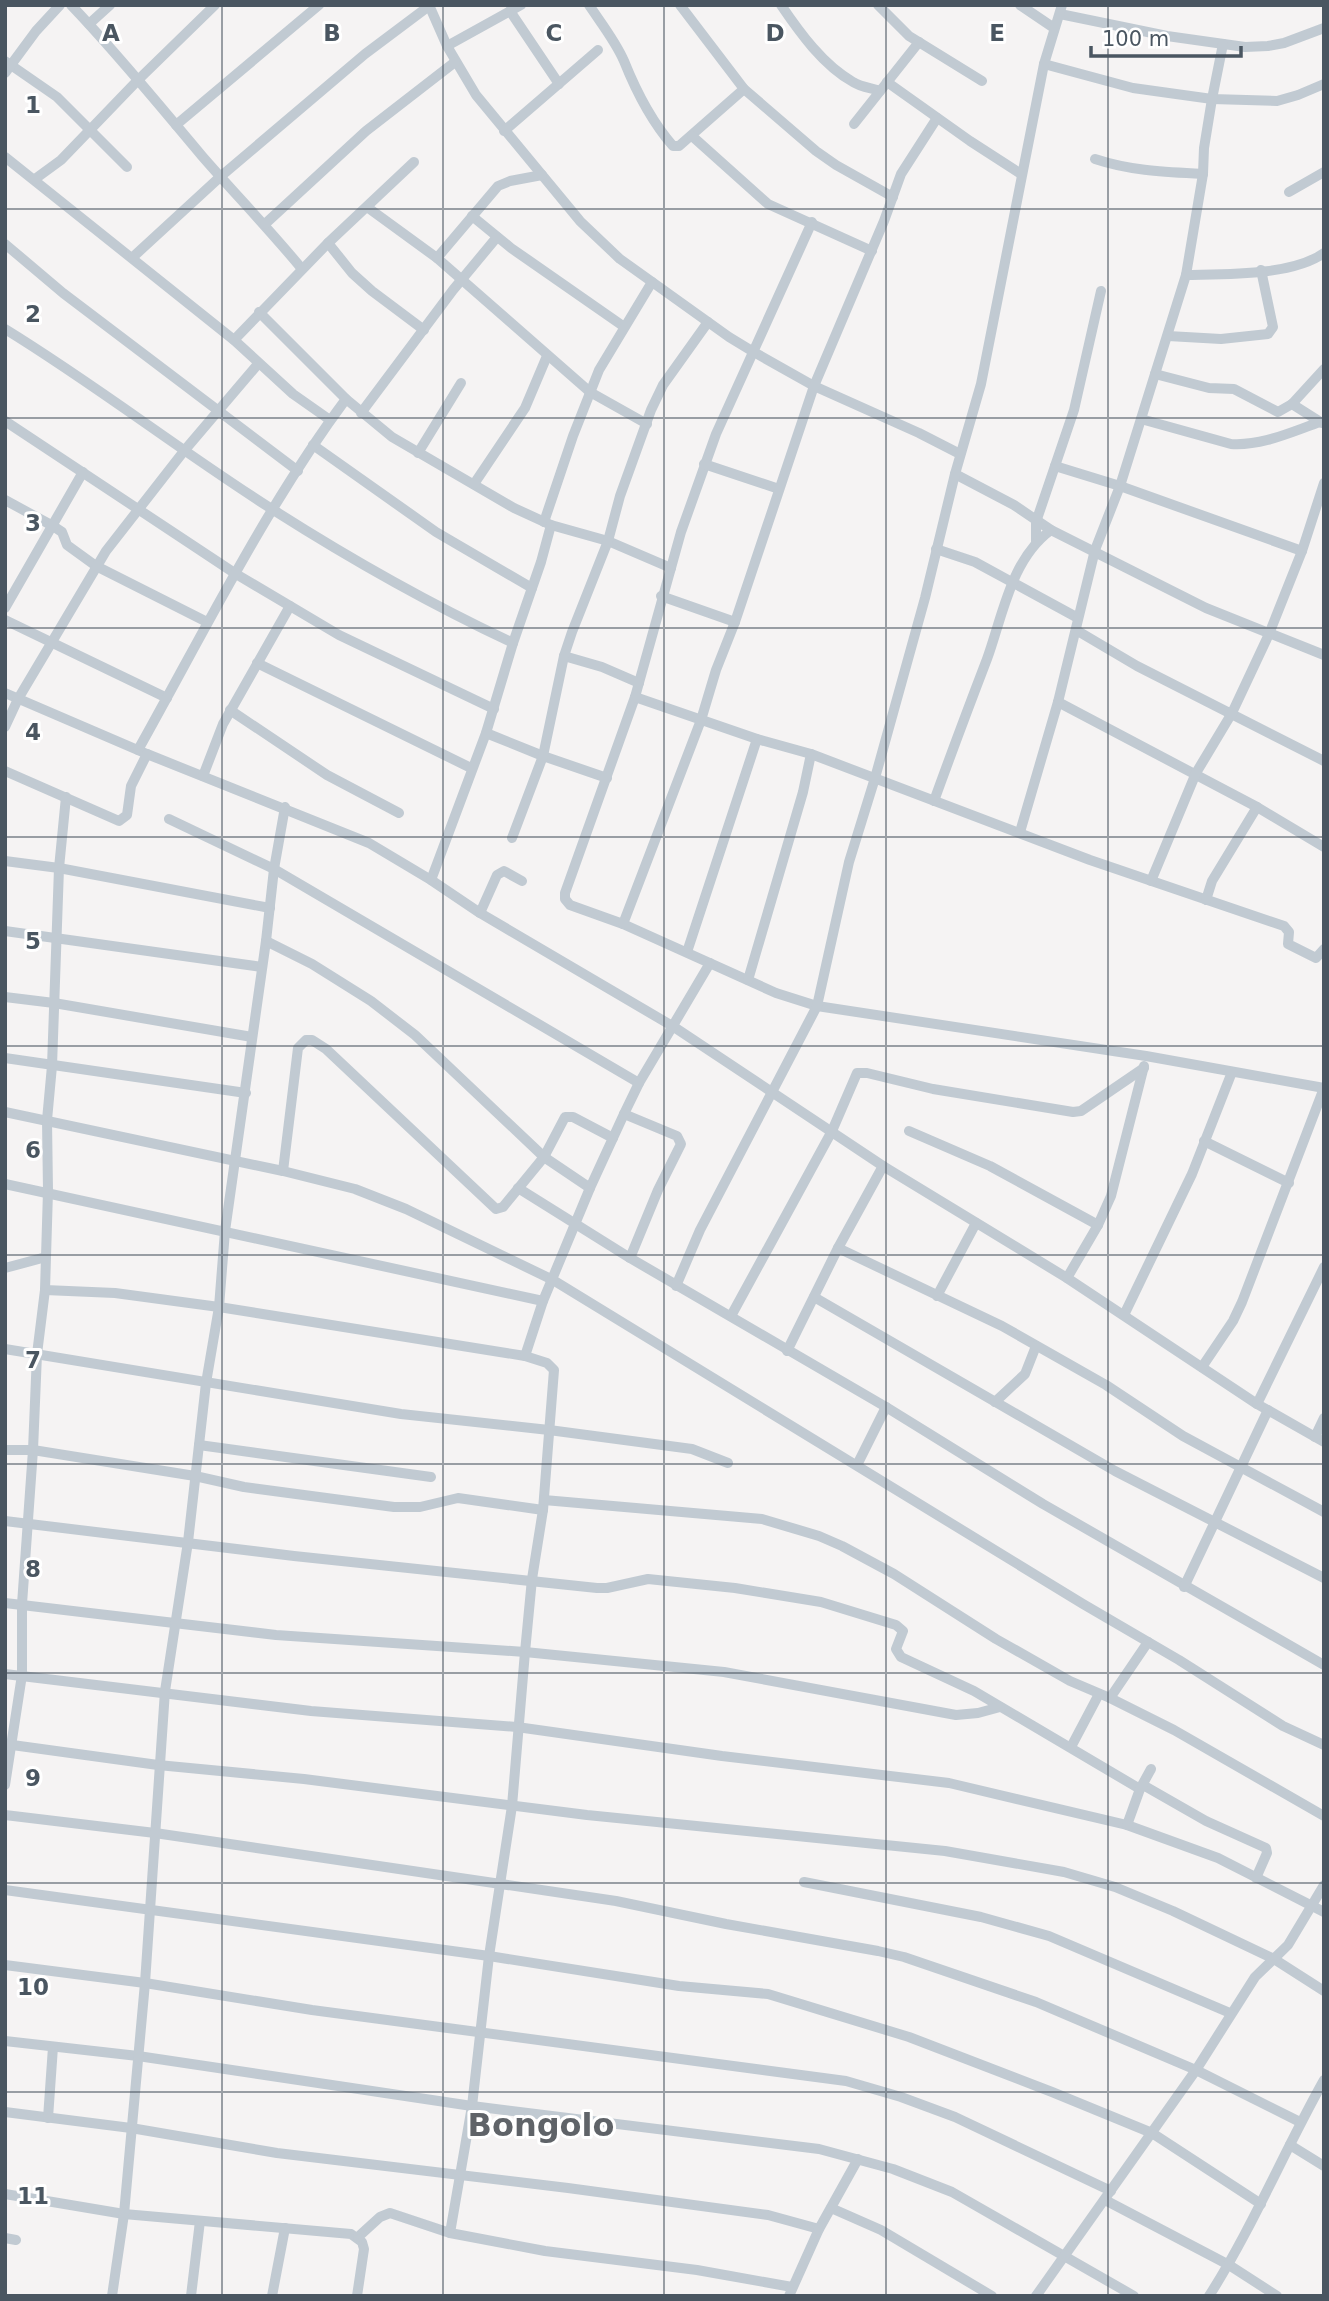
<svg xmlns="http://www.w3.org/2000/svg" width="1329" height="2301" viewBox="0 0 1329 2301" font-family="'DejaVu Sans',sans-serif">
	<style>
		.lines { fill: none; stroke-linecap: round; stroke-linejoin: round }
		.street { stroke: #c1cad2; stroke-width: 10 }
		.grid { fill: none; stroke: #4a5661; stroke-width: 2; stroke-opacity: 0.55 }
		.labels { text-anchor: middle; stroke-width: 6; stroke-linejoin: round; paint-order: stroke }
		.district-label { font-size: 32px; font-weight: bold; fill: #5f6368; stroke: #fff }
		.grid-label { font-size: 23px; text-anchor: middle; font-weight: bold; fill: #4a5661; stroke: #fff; stroke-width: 6; stroke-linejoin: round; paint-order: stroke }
	</style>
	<rect width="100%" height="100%" fill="#f5f3f3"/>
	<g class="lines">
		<g class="street">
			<path d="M71 5C117 53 159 105 202 156 235 194 270 230 302 269"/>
			<polyline points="429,5 447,46 476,95 580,221 620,259 729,337 752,351 814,386 919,433 960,454"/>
			<path d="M589 5C601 23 616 42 624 61 636 91 651 121 673 146H679L744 89"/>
			<polyline points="680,5 744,89 816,151 836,165 893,197"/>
			<path d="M781 5C800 33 823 65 853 82 861 87 871 88 880 91"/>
			<polyline points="878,5 909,36 982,81"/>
			<polyline points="1020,5 1054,28"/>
			<polyline points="510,11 559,84"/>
			<polyline points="1060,14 1167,36 1245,47 1268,46 1284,43 1324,28"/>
			<polyline points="89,24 110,5"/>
			<polyline points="447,46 521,5"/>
			<polyline points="5,61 57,97 127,167"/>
			<polyline points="1044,64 1133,88 1212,99 1277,101 1298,95 1324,84"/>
			<polyline points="5,73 36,31 60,5"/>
			<polyline points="887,82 970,141 1021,174"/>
			<polyline points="854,124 919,42"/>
			<polyline points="176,125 319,5"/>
			<polyline points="504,131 598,50"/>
			<polyline points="692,136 768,204 872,251"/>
			<polyline points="5,157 234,340 293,394 330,420"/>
			<path d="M1095 159C1131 171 1166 172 1203 174"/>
			<polyline points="35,179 61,160 138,80 215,5"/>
			<polyline points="1289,192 1324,172"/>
			<polyline points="367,207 437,258 590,392 647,424"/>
			<polyline points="472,216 511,248 623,326"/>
			<polyline points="812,222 716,434 681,532 635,697 565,893 565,899 570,905 623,924 776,993 817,1006 1146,1056 1324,1088"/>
			<polyline points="265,224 366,131 455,62"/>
			<polyline points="328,243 352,273 372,291 424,330"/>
			<polyline points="5,244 63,293 298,471"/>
			<polyline points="133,257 220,177 365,54 429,6"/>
			<polyline points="437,258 498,186 510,181 542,175"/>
			<path d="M1186 275C1225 274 1292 276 1324 253"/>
			<polyline points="259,312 346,399 392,437 514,508 551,525 608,541 671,568"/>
			<path d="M5 329C98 386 183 453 275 511 352 560 430 604 513 643"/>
			<polyline points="1168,336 1221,339 1268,334 1273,327 1261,270"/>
			<polyline points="234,340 328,243 414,162"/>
			<polyline points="1155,374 1209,388 1234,389 1278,412 1292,404 1324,369"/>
			<polyline points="1292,404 1322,423"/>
			<polyline points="361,413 453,290 497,237"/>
			<path d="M1141 419 1231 444C1262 446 1291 432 1320 422"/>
			<polyline points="5,421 236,574 339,635 494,709"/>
			<polyline points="313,445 436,532 532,588"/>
			<polyline points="418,453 461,383"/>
			<polyline points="704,464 779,489"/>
			<polyline points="1055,466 1120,486 1302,551"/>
			<polyline points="955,474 1014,505 1051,530 1206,608 1324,655"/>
			<polyline points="474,484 525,408 547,356"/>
			<polyline points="5,500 53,526 62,532 67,545 96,566 207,622"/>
			<polyline points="544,522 573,436 599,370 652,282"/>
			<polyline points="1036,541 1036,522 1074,410 1101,291"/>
			<polyline points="936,549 975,562 1078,618"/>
			<polyline points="661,596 735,622"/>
			<polyline points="5,608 83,472"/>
			<polyline points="5,620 167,698"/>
			<polyline points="1076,630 1137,666 1324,761"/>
			<polyline points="564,656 602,667 639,683"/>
			<polyline points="257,663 471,768"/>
			<polyline points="5,693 147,754 369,843 431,880 480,913 674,1027 883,1166 1067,1278 1257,1404 1324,1442"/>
			<polyline points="635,697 757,739 811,754 803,792 748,980"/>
			<polyline points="1058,702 1257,807 1324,847"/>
			<polyline points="230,710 327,775 399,813"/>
			<polyline points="5,727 18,699 106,551 184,451 258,364"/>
			<polyline points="486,733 543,756 607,778"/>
			<path d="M138 750C204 632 265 508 346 399"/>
			<polyline points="811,754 1090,860 1284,926 1289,932 1288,944 1316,958 1324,949"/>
			<polyline points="5,771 119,821 127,815 131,786 147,754"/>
			<polyline points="203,776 223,724 290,606"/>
			<path d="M934 801C951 754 969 706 987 659 1003 615 1011 559 1051 530"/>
			<polyline points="169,819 274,869 639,1083"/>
			<polyline points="1020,832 1058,702 1095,550 1120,486 1186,275 1203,174 1204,148 1212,99 1223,44"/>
			<polyline points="512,838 543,756 564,656 572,632 608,541 620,496 651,410 663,385 708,322"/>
			<polyline points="5,861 59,868 270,908"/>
			<polyline points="431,880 486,733 513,643 541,562 551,525"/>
			<polyline points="1151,881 1196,773 1232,713 1269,634 1302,551 1324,483"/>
			<polyline points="1206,900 1212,881 1257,807"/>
			<polyline points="480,913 497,875 504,871 522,881"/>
			<polyline points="623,924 701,720 716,670 735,622 814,386 884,221 901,174 937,118"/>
			<polyline points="5,931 262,967"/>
			<polyline points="266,941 312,964 371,1001 415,1035 544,1157 590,1188"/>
			<polyline points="687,952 757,739"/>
			<polyline points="5,997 54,1003 252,1037"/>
			<polyline points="5,1058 246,1093"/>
			<polyline points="5,1112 283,1171 355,1189 406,1209 553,1280 1083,1604 1179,1660 1283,1726 1324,1745"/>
			<polyline points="624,1114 677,1136 681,1144 658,1190 630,1258"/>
			<polyline points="909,1131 990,1166 1098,1225"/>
			<polyline points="1204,1141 1289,1183"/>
			<polyline points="283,1171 298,1048 306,1040 312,1040 326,1049 496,1209 503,1207 544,1157 565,1117 573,1117 613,1138"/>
			<polyline points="5,1184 543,1301"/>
			<polyline points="518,1188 630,1258 886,1407 1043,1504 1324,1665"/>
			<polyline points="838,1248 1002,1326 1106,1385 1183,1436 1324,1512"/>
			<polyline points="5,1268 46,1257"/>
			<polyline points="1067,1278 1098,1225 1111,1196 1144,1066"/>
			<polyline points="676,1286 700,1230 817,1006 849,862 875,778 925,598 955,474 981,384 1044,64 1062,5"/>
			<polyline points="45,1290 115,1293 219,1307 525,1356 547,1363 554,1370 543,1510 532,1579 525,1652 512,1806 489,1956 472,2106 450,2233"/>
			<polyline points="937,1296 976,1223"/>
			<polyline points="814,1297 1115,1471 1324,1578"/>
			<polyline points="1124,1315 1192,1174 1232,1072"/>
			<polyline points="731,1316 832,1131 857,1073 867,1073 933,1089 1073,1112 1081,1111 1144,1068"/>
			<polyline points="5,1349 401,1414 549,1430 692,1449 728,1463"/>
			<polyline points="787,1351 838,1248 883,1166"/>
			<polyline points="525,1356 543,1301 590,1188 624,1114 639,1083 710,963"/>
			<polyline points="1202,1367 1233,1321 1242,1302 1324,1088"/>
			<polyline points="995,1402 1025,1374 1036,1346"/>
			<polyline points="1257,1404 1324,1267"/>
			<polyline points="1315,1437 1324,1418"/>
			<polyline points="199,1445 431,1477"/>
			<polyline points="5,1450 33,1450 195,1476 244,1487 394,1507 420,1507 458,1498 543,1510"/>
			<polyline points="857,1465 886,1407"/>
			<polyline points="544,1500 762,1519 819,1536 842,1546 894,1574 996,1639 1070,1681 1110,1698 1174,1730 1324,1816"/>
			<polyline points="5,1521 294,1556 597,1588 607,1588 648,1579 735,1588 821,1602 896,1625 903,1631 896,1649 901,1657 974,1691 1140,1789"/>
			<polyline points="1184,1587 1268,1410"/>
			<polyline points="5,1603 276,1635 525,1652 724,1672 956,1715 978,1713 1000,1707"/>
			<polyline points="5,1674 311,1711 517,1727 722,1756 949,1783 1127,1825 1218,1858 1324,1912"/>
			<polyline points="1110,1698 1148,1642"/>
			<polyline points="5,1744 158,1765 304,1779 587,1815 945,1851 1064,1872 1115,1887 1173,1911 1274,1959 1324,1991"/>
			<polyline points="1071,1747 1099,1694"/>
			<polyline points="5,1785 22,1675 22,1604 33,1450 37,1354 45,1290 48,1191 47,1120 52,1066 59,868 66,797"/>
			<polyline points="1143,1785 1206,1821 1266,1848 1267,1853 1256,1878"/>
			<polyline points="5,1815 155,1833 616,1901 726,1924 878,1951 904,1957 1036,2002 1196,2070 1300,2122"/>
			<polyline points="1127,1825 1140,1789 1151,1769"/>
			<polyline points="804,1882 981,1917 1049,1936 1230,2013"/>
			<polyline points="5,1890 489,1956 679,1986 768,1994 909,2037 1052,2092 1152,2133 1261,2204"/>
			<polyline points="5,1965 145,1983 312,2010 846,2081 901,2097 955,2117 1111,2191"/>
			<polyline points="5,2041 138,2056 472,2106 819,2149 893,2169 952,2192 1134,2296"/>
			<polyline points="5,2112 131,2128 277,2153 568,2188 768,2215 819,2229"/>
			<polyline points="48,2118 53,2047"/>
			<polyline points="1290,2145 1324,2166"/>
			<polyline points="5,2194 124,2214 351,2234 362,2242 364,2249 357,2296"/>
			<polyline points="1105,2200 1229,2265 1277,2296"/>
			<polyline points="831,2208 881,2230 992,2296"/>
			<polyline points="358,2237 380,2217 390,2213 450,2233 545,2251 697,2270 792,2287"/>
			<polyline points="5,2238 16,2240"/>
			<polyline points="112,2296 124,2214 145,1983 165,1691 188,1542 206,1383 219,1307 225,1231 266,941 274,869 285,807"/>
			<polyline points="191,2296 200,2221"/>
			<polyline points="272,2296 285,2228"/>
			<polyline points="789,2296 819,2229 858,2159"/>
			<polyline points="1036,2296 1196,2070 1255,1977 1288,1945 1324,1885"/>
			<path d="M1209 2296C1253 2227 1284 2151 1324 2080"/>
		</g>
	</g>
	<path class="grid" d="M222 5V2296M443 5V2296M664 5V2296M886 5V2296M1108 5V2296M5 209H1324M5 418H1324M5 628H1324M5 837H1324M5 1046H1324M5 1255H1324M5 1464H1324M5 1673H1324M5 1883H1324M5 2092H1324"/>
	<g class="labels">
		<g class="district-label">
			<text x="541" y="2136">Bongolo</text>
		</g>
	</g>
	<g class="grid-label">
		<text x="111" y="41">A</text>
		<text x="332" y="41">B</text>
		<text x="554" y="41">C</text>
		<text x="775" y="41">D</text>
		<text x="997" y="41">E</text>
		<text x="33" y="113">1</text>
		<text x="33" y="322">2</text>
		<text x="33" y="531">3</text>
		<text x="33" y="740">4</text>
		<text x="33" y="949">5</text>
		<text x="33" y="1158">6</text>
		<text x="33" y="1368">7</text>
		<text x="33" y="1577">8</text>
		<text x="33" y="1786">9</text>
		<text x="33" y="1995">10</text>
		<text x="33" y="2204">11</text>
	</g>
	<rect width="1329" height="2301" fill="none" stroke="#4a5661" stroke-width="14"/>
	<path d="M1091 46v10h150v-10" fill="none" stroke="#4a5661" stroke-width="3.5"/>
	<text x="1102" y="46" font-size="21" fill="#4a5661" stroke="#ffffff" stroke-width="5" paint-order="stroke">100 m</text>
</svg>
